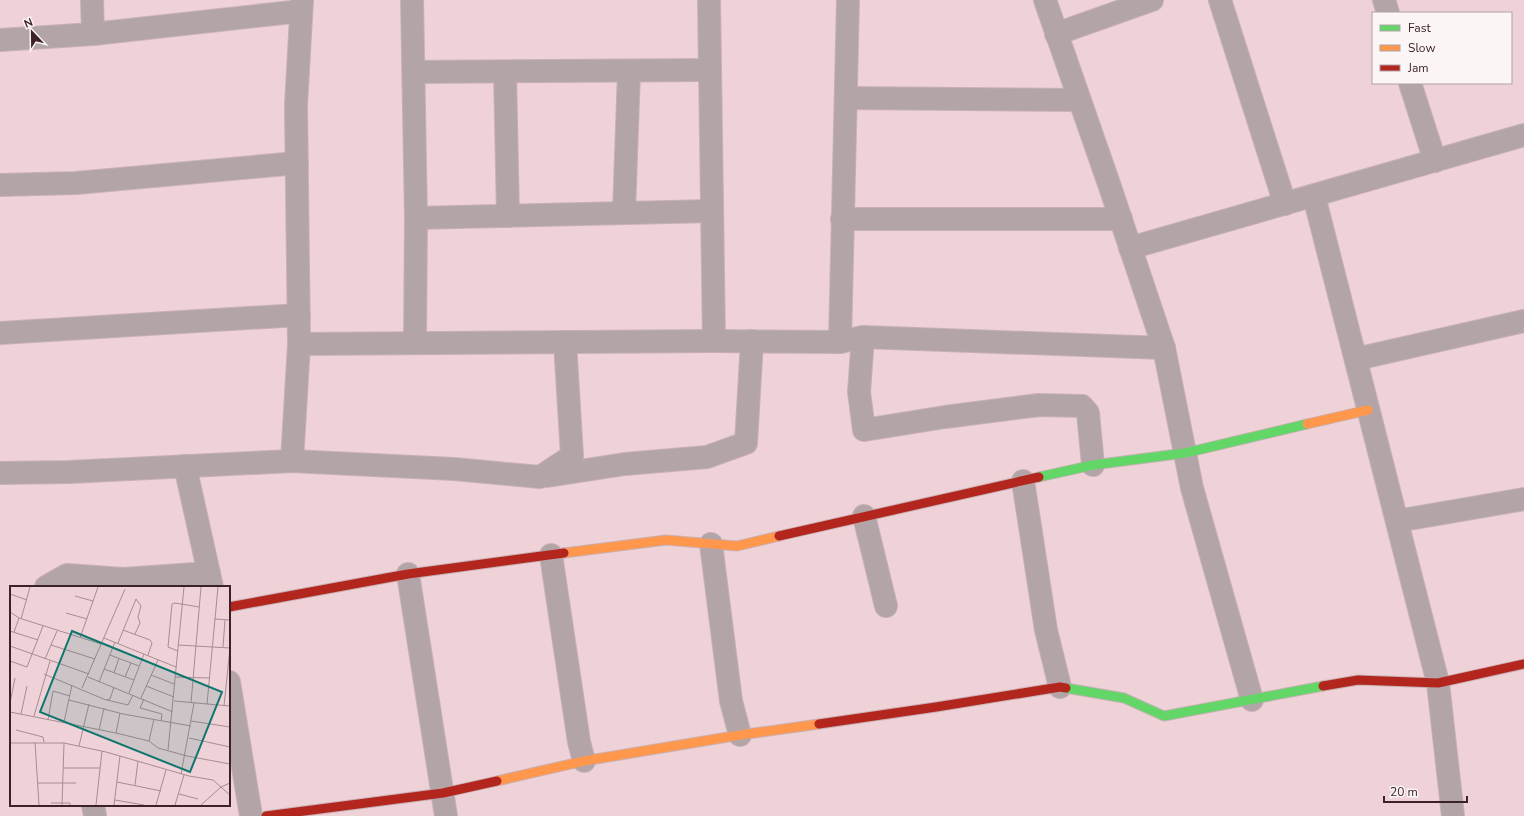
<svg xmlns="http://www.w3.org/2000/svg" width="1524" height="816" viewBox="0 0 1524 816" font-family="'Nunito Sans',sans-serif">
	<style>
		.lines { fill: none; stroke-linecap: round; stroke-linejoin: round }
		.street-casing { stroke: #c8b1b6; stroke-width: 24 }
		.fast-casing { stroke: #c8b1b6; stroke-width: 11 }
		.slow-casing { stroke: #c8b1b6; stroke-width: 11 }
		.jam-casing { stroke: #c8b1b6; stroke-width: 11 }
		.street { stroke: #b2a4a7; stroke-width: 22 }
		.fast { stroke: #63d668; stroke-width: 9 }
		.slow { stroke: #ff974d; stroke-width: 9 }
		.jam { stroke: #b3261e; stroke-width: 9 }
		.inset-road { fill: none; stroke: #a78c91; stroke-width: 1 }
		.view { fill: #0f766e; fill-opacity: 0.15; stroke: #0f766e; stroke-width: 2 }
		.inset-edge { fill: none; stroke: #3c2228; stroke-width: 2 }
	</style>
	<rect width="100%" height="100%" fill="#eed2d7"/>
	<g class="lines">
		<g class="street-casing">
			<g id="street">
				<polyline points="92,0 93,34"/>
				<polyline points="412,0 416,218 415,343"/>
				<polyline points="709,0 714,341"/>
				<polyline points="1045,0 1109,184 1164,348 1192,488 1252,700"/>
				<polyline points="1220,0 1285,204"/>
				<polyline points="1384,0 1388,13"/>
				<polyline points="1056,34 1152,0"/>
				<polyline points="0,40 93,34 301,11"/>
				<polyline points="414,72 710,70"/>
				<polyline points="505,72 508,216"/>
				<polyline points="1410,83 1435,161"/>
				<polyline points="846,98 1079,100"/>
				<polyline points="0,185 76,183 297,163"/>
				<polyline points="1314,196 1438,683 1453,816"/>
				<polyline points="624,213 629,71"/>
				<polyline points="416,218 712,211"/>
				<polyline points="842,219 1121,219"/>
				<polyline points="1130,248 1524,135"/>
				<polyline points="0,333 299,315"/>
				<polyline points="863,337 859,392 864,430 945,417 1039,405 1082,406 1088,413 1093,465"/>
				<polyline points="840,342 848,0"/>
				<polyline points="299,344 714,341 840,342 863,337 1164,348"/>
				<polyline points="1356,359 1524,321"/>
				<polyline points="292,461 299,344 296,105 302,0"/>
				<polyline points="185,466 212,587"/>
				<polyline points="0,473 69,472 292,461 454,469 540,477 572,456 565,342"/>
				<polyline points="547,476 625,464 707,457 746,443 752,341"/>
				<polyline points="1023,481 1046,630 1060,687"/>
				<polyline points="864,516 886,606"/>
				<polyline points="1397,521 1524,499"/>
				<polyline points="711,544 731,701 740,735"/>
				<polyline points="551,555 579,742 584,761"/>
				<polyline points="408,574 446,816"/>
				<polyline points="46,587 67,575 123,579 209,573"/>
				<polyline points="229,682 251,816"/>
				<polyline points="93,805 95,816"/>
			</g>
		</g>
		<g class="fast-casing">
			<g id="fast">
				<polyline points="1039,477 1093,465 1185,453 1307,424"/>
				<polyline points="1066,688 1124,698 1164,716 1323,686"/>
			</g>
		</g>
		<g class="slow-casing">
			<g id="slow">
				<polyline points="1307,424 1368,410"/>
				<polyline points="564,553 666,540 737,546 779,536"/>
				<polyline points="497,781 584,761 740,735 819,724"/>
			</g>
		</g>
		<g class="jam-casing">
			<g id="jam">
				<polyline points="779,536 1039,477"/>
				<polyline points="229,607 408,574 564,553"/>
				<polyline points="1323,686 1358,680 1438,683 1524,664"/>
				<polyline points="819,724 936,707 1060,687 1066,688"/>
				<polyline points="266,816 443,793 497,781"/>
			</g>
		</g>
		<use href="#street" class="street"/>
		<use href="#fast" class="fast"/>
		<use href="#slow" class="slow"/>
		<use href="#jam" class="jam"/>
	</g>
	<g transform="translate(10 586)">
		<rect width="220" height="220" fill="#eed2d7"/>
		<path class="inset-road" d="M0 8 17 14M65 10 83 15M0 26 9 32 4 46M56 27 77 33M9 32 91 58M11 33 20 1M205 33 220 34M113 44 140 54 142 57 138 69M0 45 28 54M70 52 88 1M94 52 166 81M108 57 126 13 131 20 128 31 130 37 125 48M41 59 85 73M168 59 220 62M0 60 79 88M213 61 215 34M168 65 158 61 162 18 165 17 189 21M100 69 129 80M35 73 47 45M0 75 17 81 33 40M94 83 124 94M104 87 109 72M34 88 96 114 100 113 104 101M141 89 164 98M78 91 163 126M115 91 121 77M165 91 199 92M89 96 105 56M136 100 164 111M72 102 115 3M119 107 134 68M131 112 148 74M134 113 130 122 152 128 151 135M59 114 113 128 181 140M97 114 118 119 123 109M164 115 220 120M0 117 5 92M181 117 191 1M197 118 208 1M214 120 220 62M0 126 106 147 139 155 148 162 177 170 220 178M11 128 17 100M24 130 40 75M38 134 43 105 60 110M181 135 220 141M54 136 62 99M6 144 33 151 34 156M89 144 94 122M106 147 110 127M179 152 220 161M139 155 144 133M25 156 29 219M0 157H54L96 166 179 190 203 194 220 209M69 160 79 118M158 164 174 1M53 182H90M171 188 184 117M107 196 151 205M28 197H66M125 199 128 175M169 208 188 213M105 214 134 219M41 217H60V219M52 219 54 157M86 219 92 165M104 219 110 170M146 219 156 184M165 219 174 189M191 219 211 201 220 197"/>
		<path class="view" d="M62 45 212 106 180 186 30 126Z"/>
		<rect width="220" height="220" class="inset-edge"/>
	</g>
	<rect x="1372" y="12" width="140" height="72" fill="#fcf5f6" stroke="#afa1a4"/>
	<rect x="1380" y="25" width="20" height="6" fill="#63d668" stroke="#afa1a4"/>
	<text x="1408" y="32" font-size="12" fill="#3c2228">Fast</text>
	<rect x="1380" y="45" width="20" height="6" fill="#ff974d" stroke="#afa1a4"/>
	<text x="1408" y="52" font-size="12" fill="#3c2228">Slow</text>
	<rect x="1380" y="65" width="20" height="6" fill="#b3261e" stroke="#afa1a4"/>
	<text x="1408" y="72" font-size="12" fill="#3c2228">Jam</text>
	<g transform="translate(32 32) rotate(338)" stroke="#fcf5f6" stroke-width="3" paint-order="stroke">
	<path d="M0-3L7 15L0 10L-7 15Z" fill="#3c2228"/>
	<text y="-6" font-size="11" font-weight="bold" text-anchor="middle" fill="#3c2228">N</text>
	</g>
	<path d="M1384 796v6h83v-6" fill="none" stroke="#3c2228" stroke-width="2"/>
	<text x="1390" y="796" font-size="12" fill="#3c2228" stroke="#fcf5f6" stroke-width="3" paint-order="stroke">20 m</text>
</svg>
